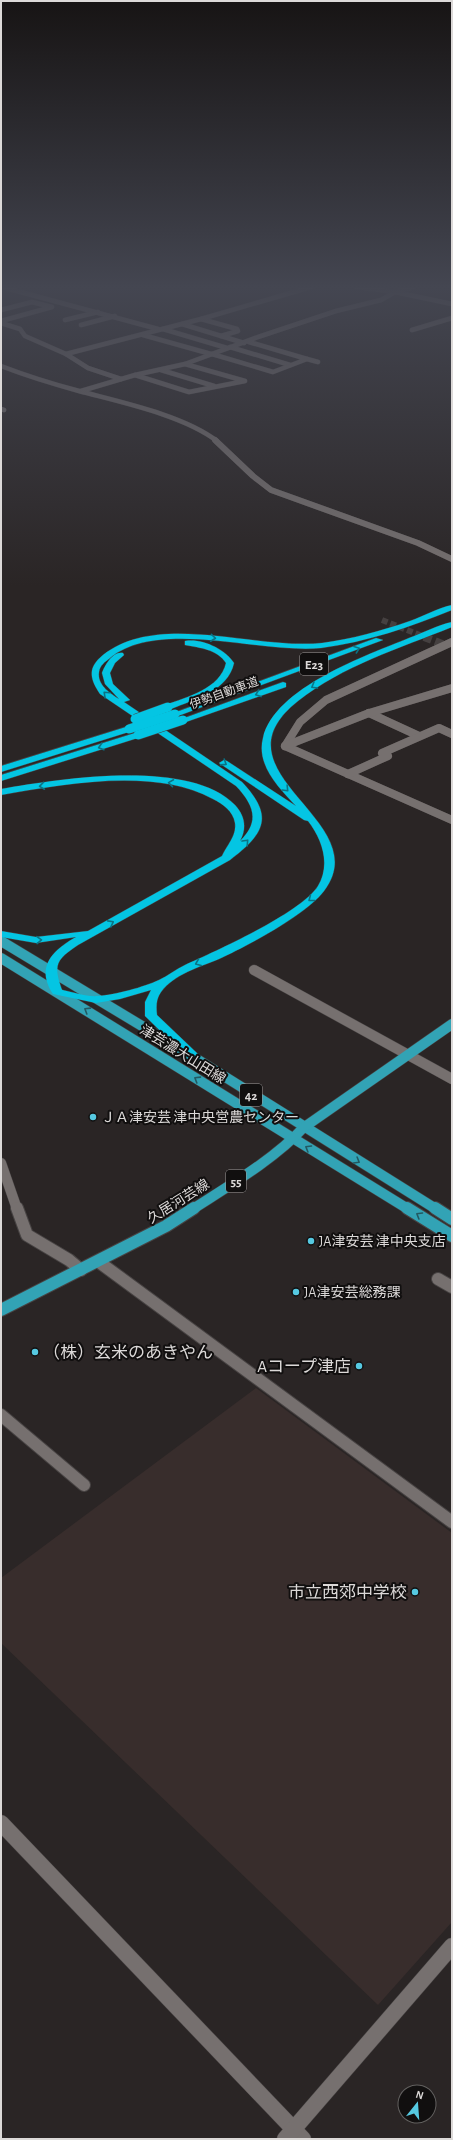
<svg xmlns="http://www.w3.org/2000/svg" width="453" height="2140" viewBox="0 0 453 2140" font-family="'Alegreya Sans','Noto Sans JP',sans-serif">
	<style>
		.built { fill: #382d2c }
		.lines { fill: none; stroke-linecap: round; stroke-linejoin: round }
		.street-tunnel-far1 { stroke: #454040; stroke-width: 6; stroke-dasharray: 6 3; stroke-linecap: butt }
		.street-tunnel { stroke: #454040; stroke-width: 8; stroke-dasharray: 8 4; stroke-linecap: butt }
		.street-far4-casing { stroke: #474343; stroke-width: 5 }
		.street-far3-casing { stroke: #474343; stroke-width: 8 }
		.street-far2-casing { stroke: #474343; stroke-width: 11 }
		.street-far1-casing { stroke: #474343; stroke-width: 14 }
		.street-casing { stroke: #474343; stroke-width: 17 }
		.secondary-far1-casing { stroke: #474343; stroke-width: 5 }
		.secondary-casing { stroke: #474343; stroke-width: 6 }
		.primary-far1-casing { stroke: #474343; stroke-width: 11 }
		.primary-casing { stroke: #474343; stroke-width: 14 }
		.highway-casing { stroke: #474343; stroke-width: 1 }
		.street-far4 { stroke: #76706f; stroke-width: 4.5 }
		.street-far3 { stroke: #76706f; stroke-width: 8 }
		.street-far2 { stroke: #76706f; stroke-width: 10 }
		.street-far1 { stroke: #76706f; stroke-width: 12 }
		.street { stroke: #76706f; stroke-width: 16 }
		.secondary-far1 { stroke: #76706f; stroke-width: 4.5 }
		.secondary { stroke: #76706f; stroke-width: 6 }
		.primary-far1 { stroke: #32a3b5; stroke-width: 10 }
		.primary { stroke: #32a3b5; stroke-width: 12 }
		.highway { fill: #04c5e3; fill-rule: evenodd }
		.highway-bridge-casing { stroke: #474343; stroke-width: 10; stroke-linecap: butt }
		.highway-bridge { stroke: #04c5e3; stroke-width: 9 }
		.oneway { stroke: #0a7384 }
		.oneway2 { stroke: #225962 }
		.poi-dot { fill: #56c9e1; stroke: #110f0f; stroke-width: 1.5 }
		.labels { text-anchor: middle; stroke-width: 4; stroke-linejoin: round; paint-order: stroke }
		.far-street-label { font-size: 12px; fill: #dcd9d8; stroke: #110f0f }
		.shield { fill: #110f0f; stroke: #9f9c9c; stroke-width: 1 }
		.shield-label { font-size: 13px; font-weight: bold; fill: #dcd9d8 }
		.street-label { font-size: 14px; fill: #dcd9d8; stroke: #110f0f }
		.poi-label { font-size: 14px; fill: #dcd9d8; stroke: #110f0f; text-anchor: start }
		.near-poi-label { font-size: 17px; fill: #dcd9d8; stroke: #110f0f; text-anchor: end }
	</style>
	<rect width="100%" height="100%" fill="#2a2525"/>
	<polygon class="built" points="256,1388 452,1533 452,1922 378,2005 1,1643 1,1578"/>
	<g class="lines">
		<polyline class="street-tunnel-far1" points="382,620 427,638"/>
		<polyline class="street-tunnel" points="424,637 445,645"/>
		<g class="street-far4-casing">
			<g id="street-far4">
				<polyline points="2,287 158,329"/>
				<polyline points="357,287 395,292 452,304"/>
				<polyline points="1,310 32,302 52,307 1,321"/>
				<polyline points="201,319 237,329 238,331 221,336"/>
				<polyline points="65,320 98,312"/>
				<polyline points="1,323 20,329 25,336 66,354 88,368 121,379"/>
				<polyline points="182,324 244,343"/>
				<polyline points="81,325 115,316"/>
				<polyline points="163,329 227,348"/>
				<polyline points="412,330 452,318"/>
				<polyline points="143,335 211,354"/>
				<polyline points="230,347 290,365"/>
				<polyline points="66,354 201,319 311,287"/>
				<polyline points="212,354 273,372 307,359 249,342"/>
				<polyline points="307,359 318,362"/>
				<polyline points="161,370 214,386"/>
				<polyline points="135,375 189,392 245,381 185,364"/>
				<polyline points="1,409 4,410"/>
			</g>
		</g>
		<g class="street-far3-casing">
			<g id="street-far3">
				<polyline points="369,713 419,736"/>
				<polyline points="285,746 300,722 326,700 452,642"/>
				<polyline points="285,746 452,820"/>
				<polyline points="285,746 369,713 452,688"/>
				<polyline points="348,774 388,756 382,753 439,728 452,734"/>
			</g>
		</g>
		<g class="street-far2-casing">
			<g id="street-far2">
				<polyline points="254,970 452,1079"/>
				<polyline points="1,1163 17,1209"/>
			</g>
		</g>
		<g class="street-far1-casing">
			<g id="street-far1">
				<polyline points="17,1208 27,1235 69,1260 81,1270"/>
				<polyline points="99,1262 452,1522"/>
				<polyline points="438,1279 452,1287"/>
				<polyline points="1,1415 84,1485"/>
			</g>
		</g>
		<g class="street-casing">
			<g id="street">
				<polyline points="1,1823 303,2139"/>
				<polyline points="285,2139 452,1946"/>
			</g>
		</g>
		<g class="secondary-far1-casing">
			<g id="secondary-far1">
				<path d="M1 366C27 376 53 384 79 391 120 402 183 415 217 441"/>
				<polyline points="81,391 135,375 185,364 258,337 336,311 381,300 395,292 414,287"/>
			</g>
		</g>
		<g class="secondary-casing">
			<polyline id="secondary" points="215,440 253,476 271,490 418,543 452,559"/>
		</g>
		<g class="primary-far1-casing">
			<g id="primary-far1">
				<polyline points="1,941 195,1058 436,1209"/>
				<polyline points="1,958 408,1209"/>
				<path d="M193 1209C227 1187 276 1158 303 1128L452 1024"/>
			</g>
		</g>
		<g class="primary-casing">
			<g id="primary">
				<polyline points="407,1208 452,1236"/>
				<polyline points="435,1208 452,1219"/>
				<polyline points="1,1310 166,1226 194,1208"/>
			</g>
		</g>
		<g class="highway-casing">
			<g id="highway">
				<path d="M452 605V610C410 627 367 642 321 648 260 654 159 618 110 658 105 662 100 665 99 672 97 685 110 693 119 699L105 684 102 673C105 665 113 651 123 653L124 655 115 663 110 673 113 684 130 700 124 702 242 782C275 817 264 834 230 860L78 945C56 960 53 964 62 990 73 992 87 997 98 996 115 995 144 987 159 980 168 976 176 969 185 965 216 951 301 913 318 886 331 864 322 839 308 821L304 820 219 763 224 760 227 761 296 806C279 788 256 765 263 738 274 688 367 655 409 638 423 633 438 625 452 622V627C400 648 342 666 298 701 207 773 378 820 324 891 306 915 247 946 219 959 200 967 174 974 161 992 156 999 156 1007 157 1015L199 1055 201 1058 199 1061H191L145 1016V1002L151 990 120 999 96 1003 53 994C35 967 53 950 76 937L36 943 1 937V931L36 937 88 931 222 856C226 846 237 836 235 823 233 811 223 804 213 799 155 767 64 784 1 795V789C60 779 189 758 235 805 245 816 247 828 240 841 261 821 253 804 236 786L100 694C90 679 87 668 103 655 159 611 255 650 322 643 352 639 381 631 410 621 424 616 438 608 452 605Z"/>
				<polygon points="376,638 383,640 178,716 172,716 171,714"/>
				<path d="M185 641C202 638 225 649 234 663 228 691 195 699 171 709H165V705C187 697 220 689 226 663 217 649 200 648 185 645Z"/>
				<polygon points="283,682 286,683 286,687 186,722 180,722 179,720"/>
				<polygon points="129,726 133,729 132,731 1,772 1,766"/>
				<polygon points="138,732 142,735 141,737 1,781 1,775"/>
			</g>
		</g>
		<use href="#street-far4" class="street-far4"/>
		<use href="#street-far3" class="street-far3"/>
		<use href="#street-far2" class="street-far2"/>
		<use href="#street-far1" class="street-far1"/>
		<use href="#street" class="street"/>
		<use href="#secondary-far1" class="secondary-far1"/>
		<use href="#secondary" class="secondary"/>
		<use href="#primary-far1" class="primary-far1"/>
		<use href="#primary" class="primary"/>
		<use href="#highway" class="highway"/>
		<g class="highway-bridge-casing">
			<g id="highway-bridge">
				<polyline points="135,719 168,707"/>
				<polyline points="129,729 175,714"/>
				<polyline points="138,735 183,720"/>
			</g>
		</g>
		<use href="#highway-bridge" class="highway-bridge"/>
	</g>
	<defs><path id="oneway-chevron" d="M-2-3.5L2.5 0L-2 3.5" fill="none" stroke-width="1.6" stroke-linecap="round" stroke-linejoin="round"/></defs>
	<g class="oneway">
		<use href="#oneway-chevron" transform="translate(213 638) rotate(6)"/>
		<use href="#oneway-chevron" transform="translate(357 649) rotate(-20)"/>
		<use href="#oneway-chevron" transform="translate(314 686) rotate(150)"/>
		<use href="#oneway-chevron" transform="translate(106 694) rotate(-137)"/>
		<use href="#oneway-chevron" transform="translate(258 694) rotate(160)"/>
		<use href="#oneway-chevron" transform="translate(101 747) rotate(163)"/>
		<use href="#oneway-chevron" transform="translate(224 763) rotate(33)"/>
		<use href="#oneway-chevron" transform="translate(171 783) rotate(-172)"/>
		<use href="#oneway-chevron" transform="translate(42 786) rotate(172)"/>
		<use href="#oneway-chevron" transform="translate(286 789) rotate(46)"/>
		<use href="#oneway-chevron" transform="translate(246 842) rotate(-47)"/>
		<use href="#oneway-chevron" transform="translate(311 899) rotate(142)"/>
		<use href="#oneway-chevron" transform="translate(111 923) rotate(-28)"/>
		<use href="#oneway-chevron" transform="translate(39 940) rotate(-1)"/>
		<use href="#oneway-chevron" transform="translate(198 963) rotate(158)"/>
	</g>
	<g class="oneway2">
		<use href="#oneway-chevron" transform="translate(87 1010) rotate(-148)"/>
		<use href="#oneway-chevron" transform="translate(197 1079) rotate(-148)"/>
		<use href="#oneway-chevron" transform="translate(308 1148) rotate(-149)"/>
		<use href="#oneway-chevron" transform="translate(357 1161) rotate(31)"/>
		<use href="#oneway-chevron" transform="translate(419 1215) rotate(-149)"/>
	</g>
	<linearGradient id="sky" x2="0" y2="1"><stop stop-color="#171414"/><stop offset="0.49" stop-color="#444651"/><stop offset="1" stop-color="#444651" stop-opacity="0"/></linearGradient>
	<rect width="453" height="586" fill="url(#sky)"/>
	<g class="poi-dot">
		<circle cx="93" cy="1117" r="4"/>
		<circle cx="311" cy="1241" r="4"/>
		<circle cx="296" cy="1292" r="4"/>
		<circle cx="35" cy="1352" r="4"/>
		<circle cx="359" cy="1366" r="4"/>
		<circle cx="415" cy="1592" r="4"/>
	</g>
	<g class="labels">
		<g class="far-street-label">
			<text transform="translate(224 693) rotate(-20)" y="4">伊勢自動車道</text>
		</g>
		<g class="shield">
			<rect x="300" y="653" width="28" height="22" rx="3"/>
			<rect x="240" y="1084" width="22" height="22" rx="3"/>
			<rect x="226" y="1170" width="20" height="22" rx="3"/>
		</g>
		<g class="shield-label">
			<text x="314" y="669">E23</text>
			<text x="251" y="1100">42</text>
			<text x="236" y="1186">55</text>
		</g>
		<g class="street-label">
			<text transform="translate(183 1054) rotate(32)" y="5">津芸濃大山田線</text>
			<text transform="translate(178 1201) rotate(-32)" y="5">久居河芸線</text>
		</g>
		<g class="poi-label">
			<text x="101" y="1122">ＪＡ津安芸 津中央営農センター</text>
			<text x="319" y="1246">JA津安芸 津中央支店</text>
			<text x="304" y="1297">JA津安芸総務課</text>
		</g>
		<g class="near-poi-label">
			<text x="43" y="1358" text-anchor="start">（株）玄米のあきやん</text>
			<text x="351" y="1372">Aコープ津店</text>
			<text x="407" y="1598">市立西郊中学校</text>
		</g>
	</g>
	<rect width="453" height="2140" fill="none" stroke="#dcd9d8" stroke-width="4"/>
	<g transform="translate(417 2104) rotate(17)"><circle r="19" fill="#110f0f" stroke="#62605f"/>
	<path d="M0-3L7 15L0 10L-7 15Z" fill="#56c9e1"/>
	<text y="-6" font-size="11" font-weight="bold" text-anchor="middle" fill="#dcd9d8">N</text>
	</g>
</svg>
